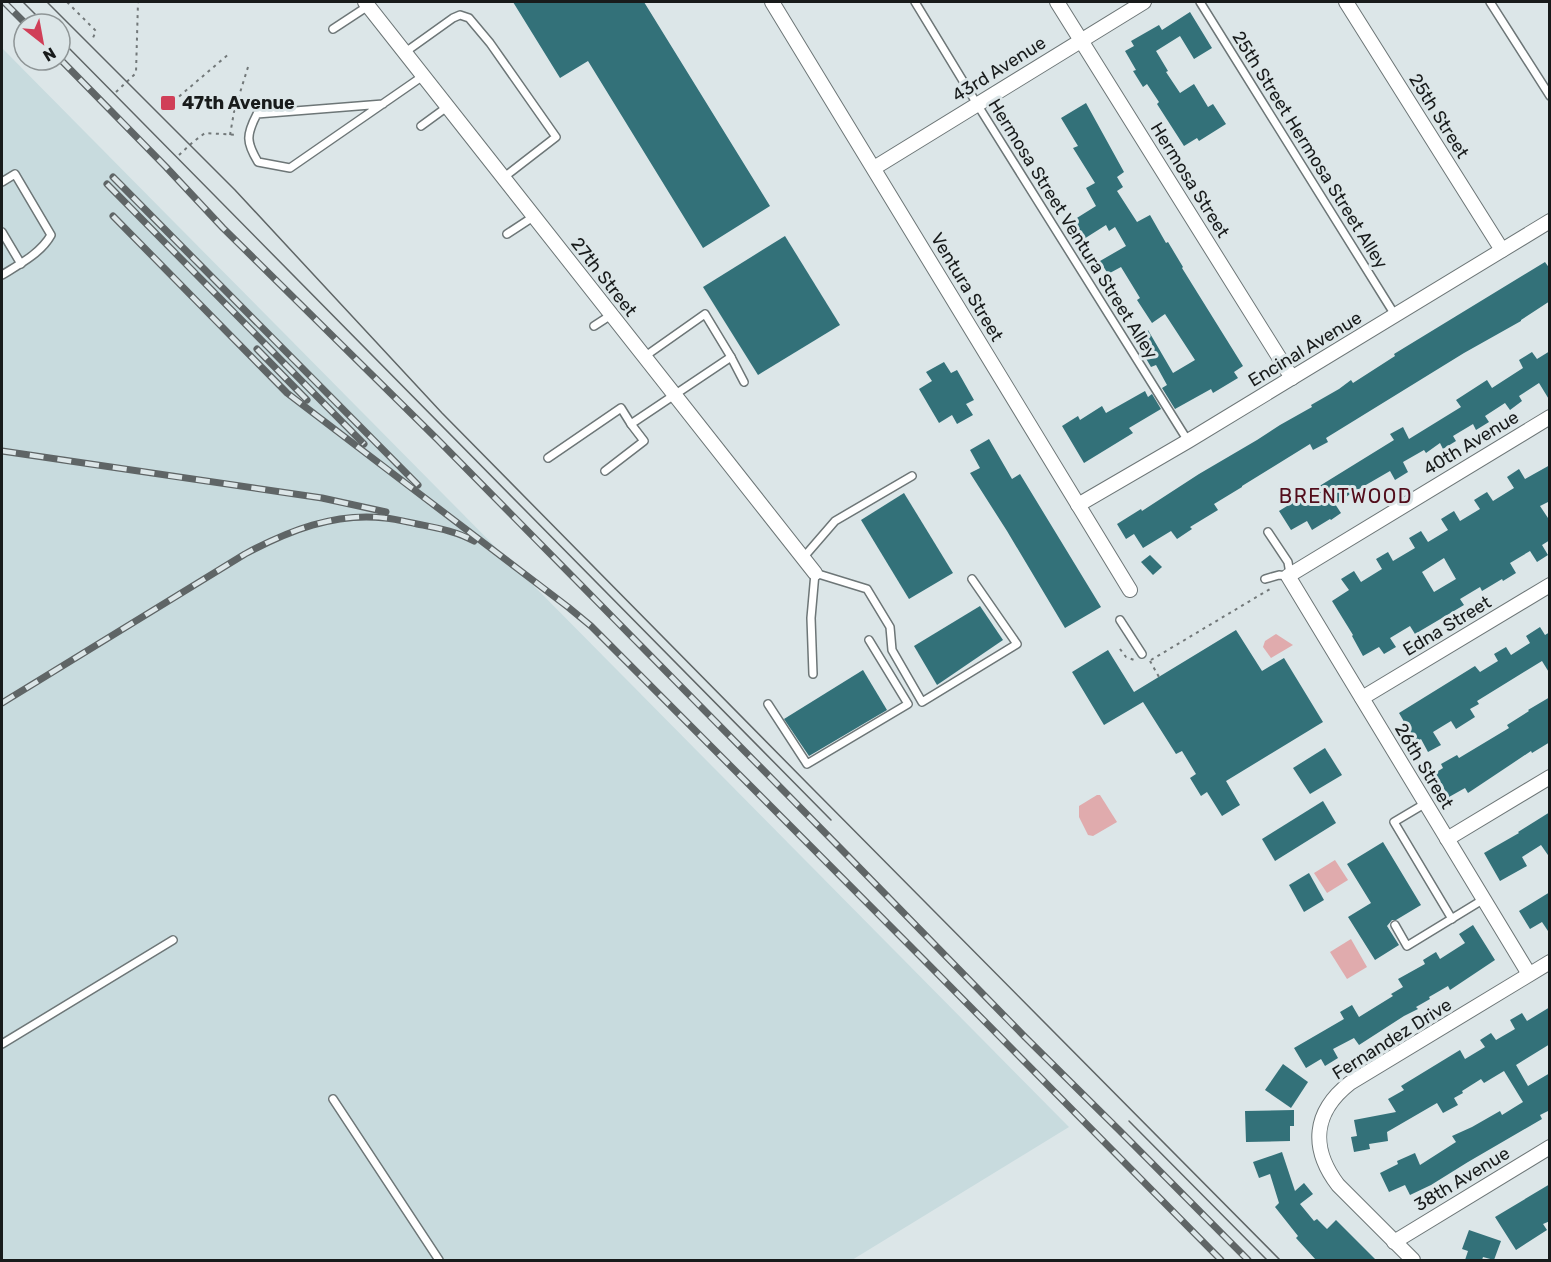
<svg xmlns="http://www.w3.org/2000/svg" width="1551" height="1262" viewBox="0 0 1551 1262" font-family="Rubik,sans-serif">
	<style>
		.built { fill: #c8dbde }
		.green { fill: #e0abad }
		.building { fill: #337179; fill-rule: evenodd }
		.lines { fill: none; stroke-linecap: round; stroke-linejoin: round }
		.lane-casing { stroke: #6d7677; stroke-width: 10 }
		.street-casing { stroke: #6d7677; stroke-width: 16 }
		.path { stroke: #727879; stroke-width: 2; stroke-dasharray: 3 4.5; stroke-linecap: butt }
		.lane { stroke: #fff; stroke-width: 7 }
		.street { stroke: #fff; stroke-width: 14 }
		.tram { stroke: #5f6566; stroke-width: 1.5 }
		.rail-casing { stroke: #5f6566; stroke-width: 7 }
		.rail { stroke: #dce6e8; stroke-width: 4.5; stroke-dasharray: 14; stroke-linecap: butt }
		.poi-dot { fill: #d03f58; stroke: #dce6e8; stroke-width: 2 }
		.labels { text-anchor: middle; stroke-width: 6; stroke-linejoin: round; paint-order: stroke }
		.street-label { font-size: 18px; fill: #181b1b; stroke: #dce6e8 }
		.poi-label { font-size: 18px; font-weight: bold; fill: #181b1b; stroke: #dce6e8; text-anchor: start }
		.neighbourhood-label { font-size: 20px; letter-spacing: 1.5px; fill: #520d1b; stroke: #dce6e8 }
	</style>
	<rect width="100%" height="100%" fill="#dce6e8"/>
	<polygon class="built" points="2,48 1069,1127 852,1260 2,1260"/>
	<g class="green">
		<polygon points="1276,634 1293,645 1271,658 1263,647 1265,641"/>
		<polygon points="1097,795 1100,795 1117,822 1093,836 1088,835 1079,817 1079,806"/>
		<polygon points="1335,860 1348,880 1327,893 1314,873"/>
		<polygon points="1351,939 1367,967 1347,979 1330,952"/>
	</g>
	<g class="building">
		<polygon points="513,2 644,2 770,206 703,248 588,61 560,78"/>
		<polygon points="1190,12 1212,48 1194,59 1180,36 1156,51 1168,71 1166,72 1180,93 1194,84 1208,107 1213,104 1226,124 1199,141 1197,138 1184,146 1157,104 1159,102 1147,84 1143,87 1133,71 1136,70 1125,51 1134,46 1131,41 1159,25 1162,30"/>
		<polygon points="1086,103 1124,172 1117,177 1123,187 1117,191 1137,222 1150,215 1166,243 1168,242 1183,267 1182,268 1243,366 1234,372 1238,378 1213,393 1211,389 1175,409 1162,388 1167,385 1156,365 1151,367 1134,338 1148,330 1173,373 1195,360 1165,314 1152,323 1137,300 1140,298 1121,267 1108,274 1100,261 1126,246 1115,227 1109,231 1106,225 1076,244 1064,226 1096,206 1086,188 1095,183 1073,148 1078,146 1061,118"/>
		<polygon points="785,236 840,325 758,375 703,287"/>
		<polygon points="1545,262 1550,269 1550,301 1521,320 1521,321 1464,353 1326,438 1328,442 1313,450 1310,444 1242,486 1242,487 1214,504 1218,510 1190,527 1192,529 1177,539 1171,531 1143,548 1134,534 1126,539 1117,524 1141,509 1142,511 1199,474 1257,440 1280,425 1312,407 1311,405 1339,389 1351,380 1353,383 1395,356 1394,354"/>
		<polygon points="1550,351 1550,401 1539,383 1519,396 1522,401 1510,410 1505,403 1485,416 1489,422 1476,430 1473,424 1453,436 1456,441 1443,449 1440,443 1426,453 1424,450 1403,462 1408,472 1395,480 1390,471 1352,493 1335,504 1341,513 1331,520 1330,519 1312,530 1307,521 1291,530 1279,511 1394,440 1390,434 1403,427 1409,439 1461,407 1456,400 1487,380 1492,388 1523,368 1519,360 1532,352 1537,359"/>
		<polygon points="944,362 951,373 957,370 974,400 966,404 973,415 957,424 952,415 939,423 919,389 932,381 926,372"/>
		<polygon points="1145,391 1148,397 1152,394 1161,409 1129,428 1133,433 1084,463 1062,426 1078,416 1080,420 1102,406 1106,413"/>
		<polygon points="989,439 1012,479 1020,474 1101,607 1065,628 1007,531 970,473 980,468 970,450"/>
		<path d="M1550 465V501L1540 506 1550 521V540L1542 545 1548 555 1537 562 1530 551 1510 563 1516 573 1503 581 1502 579 1482 591 1480 587 1460 599 1464 605 1415 634 1410 626 1390 638 1396 647 1384 654 1379 647 1363 656 1352 636 1353 635 1332 601 1349 590 1341 579 1354 571 1361 582 1382 569 1376 559 1388 552 1393 561 1415 548 1409 538 1421 531 1428 542 1448 530 1441 519 1454 511 1460 521 1480 509 1474 500 1487 492 1493 501 1514 488 1507 477 1519 469 1525 479ZM1444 558 1456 579 1434 592 1422 572Z"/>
		<polygon points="904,493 953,573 909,599 861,520"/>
		<polygon points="1150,555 1162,567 1153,575 1141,562"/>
		<polygon points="980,606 1003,640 937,685 914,646"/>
		<polygon points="1540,627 1545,635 1550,632 1550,674 1542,661 1477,701 1479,704 1470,709 1475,717 1456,729 1451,721 1433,732 1441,745 1428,752 1421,739 1416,742 1399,713 1475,666 1480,672 1498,661 1494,654 1506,647 1511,655 1530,643 1526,636"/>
		<polygon points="1236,630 1262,671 1284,658 1323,722 1226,781 1240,805 1222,816 1207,792 1201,796 1190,778 1196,774 1182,751 1176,754 1143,702 1104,725 1072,672 1108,650 1134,692"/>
		<polygon points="863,670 887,710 809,756 784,719"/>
		<polygon points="1550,697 1550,742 1532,753 1531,751 1468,793 1465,788 1449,797 1435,773 1443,768 1441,764 1457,755 1459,758 1509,728 1507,725 1529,711 1528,710"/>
		<polygon points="1325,748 1342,775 1310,794 1293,768"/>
		<polygon points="1323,801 1336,823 1275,861 1262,839"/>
		<polygon points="1550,812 1550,858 1541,845 1522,857 1527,866 1500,881 1484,853 1519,833 1518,832"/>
		<polygon points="1383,842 1421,905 1396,920 1392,920 1387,926 1399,945 1375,960 1348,917 1371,903 1347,864"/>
		<polygon points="1309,873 1324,900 1304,912 1289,885"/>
		<polygon points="1550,892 1550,934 1542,922 1530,929 1519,911"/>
		<polygon points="1473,925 1495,960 1450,990 1448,986 1429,997 1430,999 1416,1007 1418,1009 1404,1016 1359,1045 1354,1038 1333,1049 1338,1058 1325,1066 1321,1059 1306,1068 1294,1048 1344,1019 1340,1012 1352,1005 1359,1017 1393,996 1391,994 1403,987 1398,979 1425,964 1423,960 1436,952 1440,959 1465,943 1459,934"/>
		<polygon points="1550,1007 1550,1044 1516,1065 1528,1086 1550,1073 1550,1110 1540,1115 1542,1119 1468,1162 1431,1185 1410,1195 1405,1185 1389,1192 1380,1173 1398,1164 1397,1161 1415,1153 1420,1165 1456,1142 1452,1136 1472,1127 1500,1111 1502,1115 1523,1102 1504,1071 1484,1083 1481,1079 1462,1091 1463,1093 1454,1098 1458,1105 1443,1113 1437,1103 1387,1132 1388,1141 1369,1144 1370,1149 1354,1152 1351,1137 1357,1136 1354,1120 1396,1112 1388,1099 1404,1090 1401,1086 1460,1050 1465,1059 1485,1047 1480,1040 1491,1033 1496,1040 1515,1029 1510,1020 1522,1013 1527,1021"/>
		<polygon points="1283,1064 1308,1082 1291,1108 1265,1090"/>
		<polygon points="1294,1110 1294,1126 1290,1126 1290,1141 1246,1142 1245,1111"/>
		<polygon points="1282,1152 1295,1191 1304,1183 1313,1194 1300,1204 1314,1221 1317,1219 1327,1229 1336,1220 1376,1260 1316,1260 1296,1238 1298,1236 1275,1207 1279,1203 1270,1174 1259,1178 1253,1162"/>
		<polygon points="1550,1184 1550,1221 1543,1224 1547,1230 1516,1250 1495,1217"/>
		<polygon points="1469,1230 1501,1241 1494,1260 1483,1257 1482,1260 1465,1260 1468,1251 1462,1249"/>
	</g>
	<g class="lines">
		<g class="lane-casing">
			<g id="lane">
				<polyline points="915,2 977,104 1188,441"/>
				<polyline points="1200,2 1395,315"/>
				<polyline points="1490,2 1550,96"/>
				<polyline points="333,29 368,6"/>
				<polyline points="404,53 453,18 460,15 469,18 490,43 556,137 503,178"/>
				<path d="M383 104 257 114C246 135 246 142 258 162L290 168 423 76"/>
				<polyline points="421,126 447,107"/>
				<path d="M2 182 15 174 51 235C41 253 20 264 2 275"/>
				<polyline points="2,232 21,264"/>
				<polyline points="507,234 533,217"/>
				<polyline points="594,326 611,315"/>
				<polyline points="644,357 705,314 731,357"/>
				<polyline points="548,458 621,408 631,424"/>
				<polyline points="605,471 644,441 631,424 731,357 744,382"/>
				<polyline points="1268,532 1288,562 1290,574"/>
				<polyline points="803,558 835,521 912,476"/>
				<polyline points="1265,579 1279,575 1288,576"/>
				<polyline points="1120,620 1142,654"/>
				<polyline points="813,674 811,618 815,573 867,589 890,627 892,650 922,702 1017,644 972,579"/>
				<polyline points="768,704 807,764 908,704 869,640"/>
				<polyline points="1426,803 1394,822 1452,919"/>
				<polyline points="1395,925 1407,946 1484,899"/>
				<polyline points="2,1044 173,940"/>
				<polyline points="333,1099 439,1260"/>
			</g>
		</g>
		<g class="street-casing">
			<g id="street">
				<polyline points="365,2 815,573"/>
				<polyline points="772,2 1130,590"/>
				<polyline points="1057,2 1292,378"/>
				<polyline points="1346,2 1502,250"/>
				<polyline points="874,168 1144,2"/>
				<polyline points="1078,505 1188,441 1550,221"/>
				<polyline points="1362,698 1550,585"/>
				<polyline points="1447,839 1550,777"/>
				<polyline points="1529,974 1288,576 1550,417"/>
				<polyline points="1394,1242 1550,1147"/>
				<path d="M1413 1260 1338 1185C1310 1148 1313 1112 1350 1083L1550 962"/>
			</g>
		</g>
		<g class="path">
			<polyline points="67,2 96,31 92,40"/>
			<polyline points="116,92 136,73 138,2"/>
			<polyline points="162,111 230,53"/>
			<polyline points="230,135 234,112 248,67"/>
			<polyline points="179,155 193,142 205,133 238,135"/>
			<polyline points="1120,649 1126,657 1134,660"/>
			<polyline points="1151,660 1270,589"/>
			<polyline points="1150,661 1159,677"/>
		</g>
		<use href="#lane" class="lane"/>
		<use href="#street" class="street"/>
		<g class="tram">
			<polyline points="23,2 45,24"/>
			<polyline points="47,2 235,190 442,413 809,785 1280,1260"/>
			<polyline points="60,39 831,820"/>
			<polyline points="1129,1121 1267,1260"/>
		</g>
		<g class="rail-casing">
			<g id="rail">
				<polyline points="4,2 26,24"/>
				<polyline points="60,59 166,167 223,228 437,439 843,851 1025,1037 1119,1130 1248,1260"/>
				<polyline points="113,177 418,485"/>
				<polyline points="107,184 364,444"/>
				<polyline points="113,216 287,393 568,607 591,626 922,958 1221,1260"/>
				<polyline points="257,349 307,400"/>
				<polyline points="2,451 322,498 386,512"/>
				<path d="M2 703 245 554C288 531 335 512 385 518 396 519 407 522 417 524 437 528 456 531 474 541"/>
			</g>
		</g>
		<use href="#rail" class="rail"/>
	</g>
	<rect class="poi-dot" x="160" y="95" width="16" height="16" rx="3"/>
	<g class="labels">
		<g class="street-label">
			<text transform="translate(999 69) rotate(-32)" y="6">43rd Avenue</text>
			<text transform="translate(1439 116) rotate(58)" y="6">25th Street</text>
			<text transform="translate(1310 150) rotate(58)" y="6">25th Street Hermosa Street Alley</text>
			<text transform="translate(1190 180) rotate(58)" y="6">Hermosa Street</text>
			<text transform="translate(1073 229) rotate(58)" y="6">Hermosa Street Ventura Street Alley</text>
			<text transform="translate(604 277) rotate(52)" y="6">27th Street</text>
			<text transform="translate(967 287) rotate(59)" y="6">Ventura Street</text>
			<text transform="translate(1305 349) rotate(-31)" y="6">Encinal Avenue</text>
			<text transform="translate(1471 443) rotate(-31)" y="6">40th Avenue</text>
			<text transform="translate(1447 626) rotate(-31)" y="6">Edna Street</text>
			<text transform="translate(1424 766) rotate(59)" y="6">26th Street</text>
			<text transform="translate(1392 1039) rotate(-32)" y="6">Fernandez Drive</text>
			<text transform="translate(1462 1179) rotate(-31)" y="6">38th Avenue</text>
		</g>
		<g class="poi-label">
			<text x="182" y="109">47th Avenue</text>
		</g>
		<g class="neighbourhood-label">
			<text x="1346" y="503">BRENTWOOD</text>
		</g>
	</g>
	<rect width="1551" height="1262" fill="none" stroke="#181b1b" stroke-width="6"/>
	<g transform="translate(42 42) rotate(149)"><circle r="28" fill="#dce6e8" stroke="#8e9596" stroke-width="1.5"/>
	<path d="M0-4.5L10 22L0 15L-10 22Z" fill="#d03f58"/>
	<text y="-9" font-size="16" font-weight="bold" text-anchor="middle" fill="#181b1b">N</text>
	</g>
</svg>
